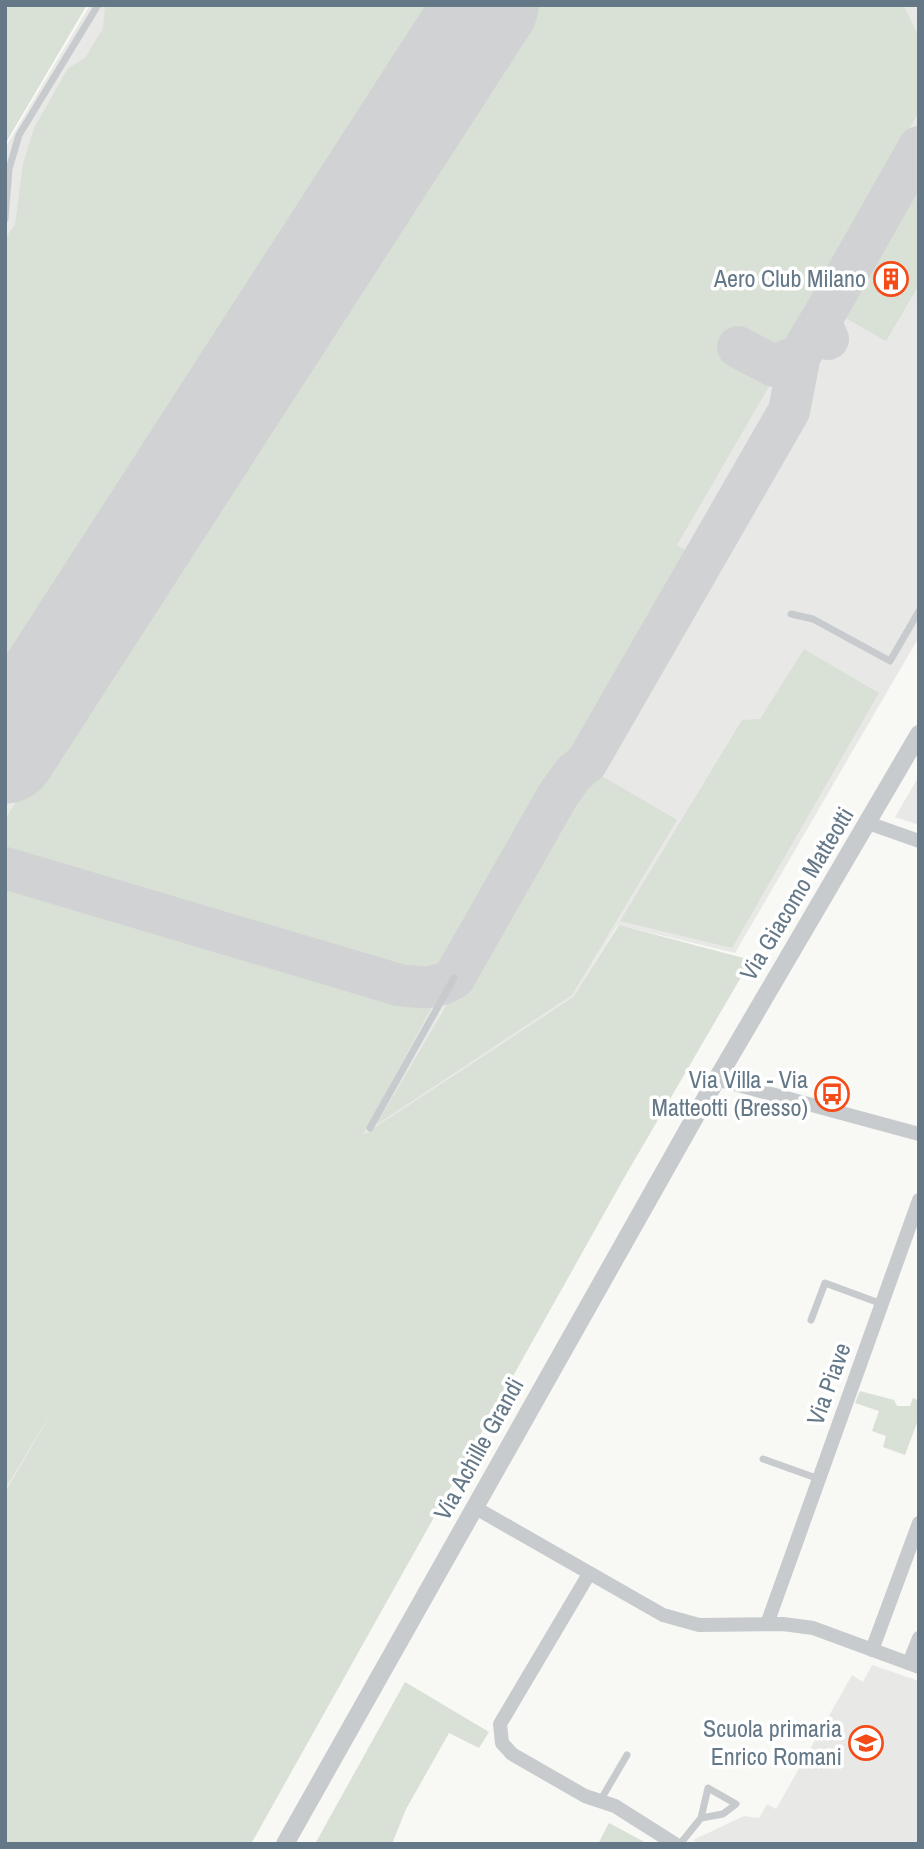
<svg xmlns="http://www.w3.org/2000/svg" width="924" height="1849" viewBox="0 0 924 1849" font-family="'Archivo Narrow',sans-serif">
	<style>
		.built { fill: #e8e9e7 }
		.green { fill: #d9e0d5; fill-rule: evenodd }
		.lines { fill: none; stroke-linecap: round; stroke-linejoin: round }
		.taxiway { stroke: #d0d2d4; stroke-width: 42 }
		.runway { stroke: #d0d2d4; stroke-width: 103 }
		.service { stroke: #c7cbce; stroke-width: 7 }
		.minor { stroke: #c7cbce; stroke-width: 14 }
		.tertiary { stroke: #c7cbce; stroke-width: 18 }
		.labels { text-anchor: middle; stroke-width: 7; stroke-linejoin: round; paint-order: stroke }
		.poi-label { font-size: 24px; fill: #647888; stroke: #fff; text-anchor: end }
		.street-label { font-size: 24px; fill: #647888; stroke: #fff }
	</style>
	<rect width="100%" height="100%" fill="#f8f8f4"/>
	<g class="built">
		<polygon points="90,5 919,5 919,637 735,953 618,925 573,997 363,1135 95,1337 5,1492 5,148"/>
		<polygon points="919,776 919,825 895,817"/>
		<polygon points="872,1665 919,1681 919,1844 700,1844 693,1840 744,1816 759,1818 767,1804 776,1809 852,1675 863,1682"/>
	</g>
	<g class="green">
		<polygon points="9,5 87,5 5,144 5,11"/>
		<polygon points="105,5 444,5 5,689 5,238 15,225 23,163 34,128 68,68 85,58 103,28"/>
		<polygon points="530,5 903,5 919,36 919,112 771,370 777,373 677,545 691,553 448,973 431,979 360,967 57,877 58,870 5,853 5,819"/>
		<path d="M919 181V285L886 341 842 316ZM892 261 905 268 890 296 876 289Z"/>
		<polygon points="804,649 879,693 732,948 620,921 742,720 760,719"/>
		<polygon points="587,767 677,820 572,995 376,1125"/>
		<polygon points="5,880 433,1005 363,1135 573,997 619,925 751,960 624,1178 251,1844 5,1844 5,1492 53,1410 5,1489"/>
		<polygon points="860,1391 894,1400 897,1406 910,1406 913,1398 919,1401 919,1417 905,1455 883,1447 886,1436 872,1431 879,1411 855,1403"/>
		<polygon points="405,1682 489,1732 479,1748 449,1733 406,1809 392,1844 315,1844"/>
		<polygon points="609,1823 648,1844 598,1844"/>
	</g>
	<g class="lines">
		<g class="taxiway">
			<polyline points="828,339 820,322 919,147"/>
			<polyline points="738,347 774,366 800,355"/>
			<path d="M5 868 399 985C421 988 435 990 454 978L558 795 573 774 587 762 789 411 800 355 820 322"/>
		</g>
		<polyline class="runway" points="5,752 487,5"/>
		<g class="service">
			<polyline points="5,219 9,169 19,135 98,5"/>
			<polyline points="791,614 813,619 890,661 919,611"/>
			<polyline points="370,1128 454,978"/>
			<polyline points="811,1320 825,1283 882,1304"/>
			<polyline points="763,1459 819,1479"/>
			<polyline points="600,1801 627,1755"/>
			<polyline points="680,1844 701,1818 708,1788 736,1804 723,1814 701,1818"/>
		</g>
		<g class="minor">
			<polyline points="868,823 919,841"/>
			<polyline points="716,1079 919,1134"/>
			<polyline points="474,1507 663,1615 699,1625 783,1624 813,1628 919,1667"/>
			<polyline points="589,1574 500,1724 502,1743 512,1754 585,1796 615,1806 675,1844"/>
			<polyline points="767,1624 919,1200"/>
			<polyline points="872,1650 919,1523"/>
			<polyline points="909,1663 919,1638"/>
		</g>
		<polyline class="tertiary" points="285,1844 704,1101 919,734"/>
	</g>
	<defs>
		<g id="building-ring" transform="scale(1.75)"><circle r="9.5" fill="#fff" stroke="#f44b18" stroke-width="1.5"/><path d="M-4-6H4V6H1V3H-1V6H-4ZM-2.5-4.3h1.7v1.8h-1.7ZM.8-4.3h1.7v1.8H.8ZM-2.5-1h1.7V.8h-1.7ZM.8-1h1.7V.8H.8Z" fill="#f44b18"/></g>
		<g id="bus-ring" transform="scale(1.75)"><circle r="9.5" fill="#fff" stroke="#f44b18" stroke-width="1.5"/><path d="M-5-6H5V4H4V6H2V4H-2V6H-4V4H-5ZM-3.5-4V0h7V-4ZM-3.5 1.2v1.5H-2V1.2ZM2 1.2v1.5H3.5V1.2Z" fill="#f44b18"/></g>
		<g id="school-ring" transform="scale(1.75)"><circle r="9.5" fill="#fff" stroke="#f44b18" stroke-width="1.5"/><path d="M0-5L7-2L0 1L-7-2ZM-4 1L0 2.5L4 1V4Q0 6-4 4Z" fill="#f44b18"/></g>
	</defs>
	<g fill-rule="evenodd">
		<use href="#building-ring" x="891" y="279"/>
		<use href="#bus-ring" x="832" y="1094"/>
		<use href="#school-ring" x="866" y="1743"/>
	</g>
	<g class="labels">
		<g class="poi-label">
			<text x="866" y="287">Aero Club Milano</text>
			<text x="808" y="1088">Via Villa - Via<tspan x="808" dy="28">Matteotti (Bresso)</tspan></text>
			<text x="842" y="1737">Scuola primaria<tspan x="842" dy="28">Enrico Romani</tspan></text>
		</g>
		<g class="street-label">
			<text transform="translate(797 894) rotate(-59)" y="8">Via Giacomo Matteotti</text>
			<text transform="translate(829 1384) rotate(-70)" y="8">Via Piave</text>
			<text transform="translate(479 1449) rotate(-61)" y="8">Via Achille Grandi</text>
		</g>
	</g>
	<rect width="924" height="1849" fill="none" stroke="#647888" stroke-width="14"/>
</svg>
